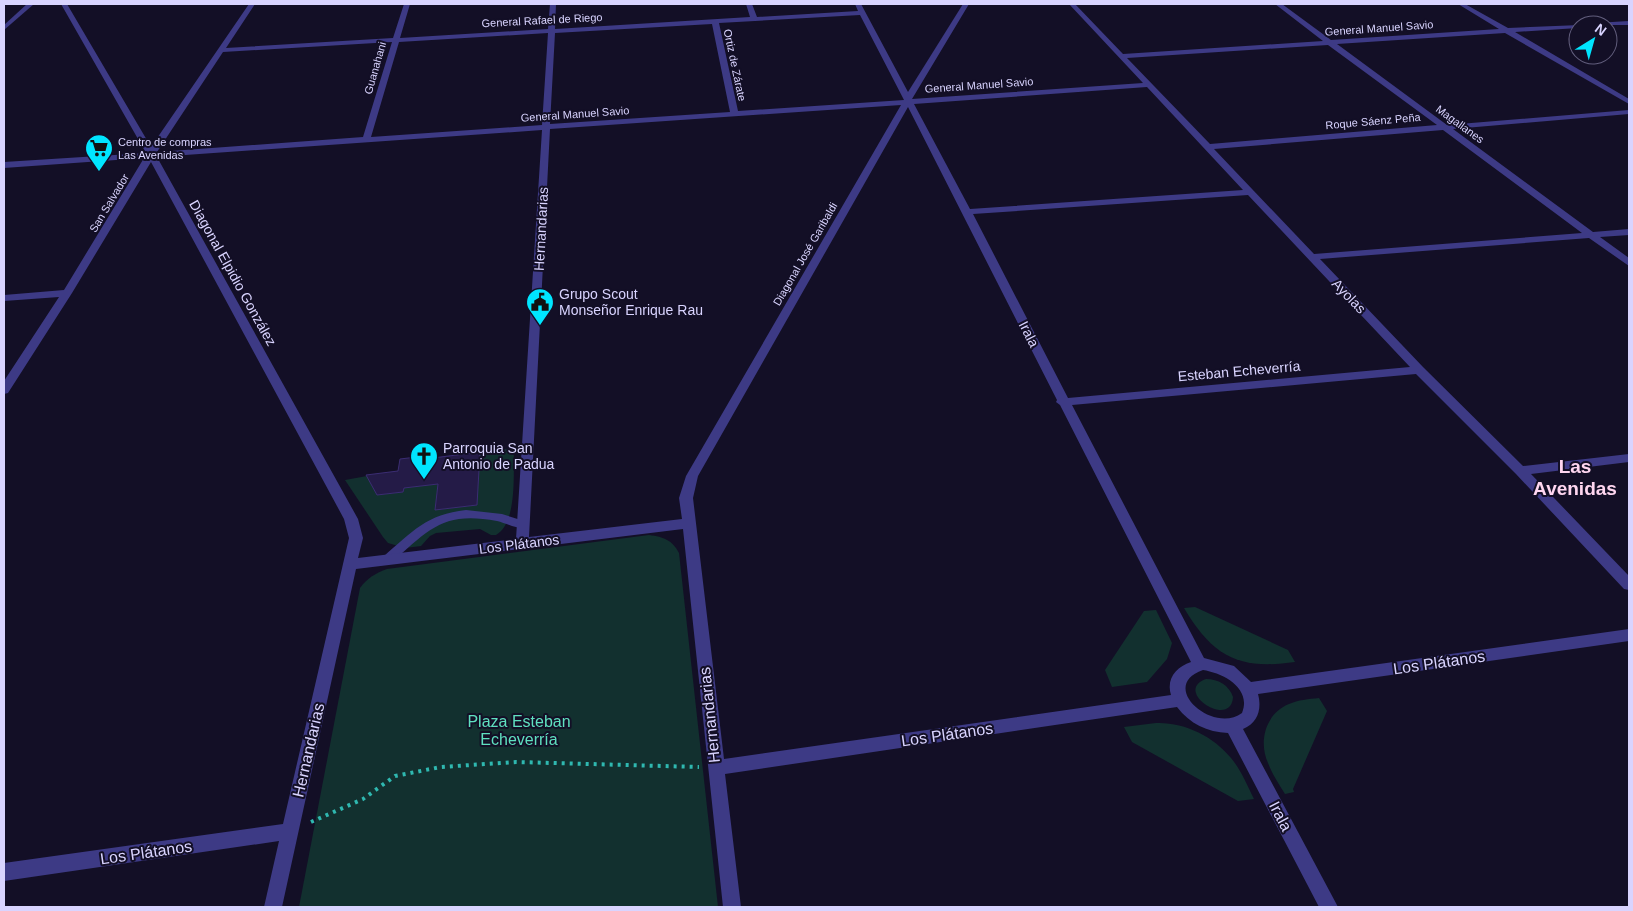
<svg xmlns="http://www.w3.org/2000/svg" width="1633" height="911" viewBox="0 0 1633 911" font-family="Helvetica,sans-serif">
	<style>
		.green { fill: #12302f }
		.building { fill: #241b47; stroke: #3b2d73 }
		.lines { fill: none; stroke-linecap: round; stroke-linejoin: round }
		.path { stroke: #2fb8b0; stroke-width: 4; stroke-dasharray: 3 5; stroke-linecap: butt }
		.service { fill: #3d3a85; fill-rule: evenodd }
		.minor { fill: #3d3a85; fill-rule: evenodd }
		.tertiary { fill: #3d3a85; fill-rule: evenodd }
		.labels { text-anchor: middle; stroke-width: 4; stroke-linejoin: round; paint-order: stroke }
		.far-street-label { font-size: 11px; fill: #d9d4ff; stroke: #130f26 }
		.far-poi-label { font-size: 11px; fill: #d9d4ff; stroke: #130f26; text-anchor: start }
		.street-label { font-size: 14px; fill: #d9d4ff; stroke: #130f26 }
		.poi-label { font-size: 14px; fill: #d9d4ff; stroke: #130f26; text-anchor: start }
		.near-street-label { font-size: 16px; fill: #d9d4ff; stroke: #130f26 }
		.near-park-label { font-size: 16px; fill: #5fe0c0; stroke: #130f26 }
		.district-label { font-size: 19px; font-weight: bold; fill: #ffd6f0; stroke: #130f26 }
	</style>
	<rect width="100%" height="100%" fill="#130f26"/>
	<g class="green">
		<path d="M514 448C513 471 518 523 496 535H491L480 529 436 533 430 536 421 546 405 548 388 543 383 537 345 480 367 476 378 495 403 492 404 488 438 484 435 510 477 505 480 452Z"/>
		<path d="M649 535C664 537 672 540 679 553L718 907H299L360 588C367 578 376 573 387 569Z"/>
		<path d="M1195 607 1288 650 1295 662C1239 670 1213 657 1184 608Z"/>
		<polygon points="1156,610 1172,643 1167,659 1147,682 1112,687 1105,670 1144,611"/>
		<path d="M1206 679C1218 679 1229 685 1233 697 1231 730 1172 691 1206 679Z"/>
		<path d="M1319 698 1327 711 1293 789 1294 792 1285 794C1279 784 1272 774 1268 763 1258 741 1266 713 1289 704 1298 700 1309 699 1319 698Z"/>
		<path d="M1156 723C1184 722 1213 736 1231 758 1241 770 1247 785 1254 799L1238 801 1132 742 1124 727Z"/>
	</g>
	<polygon class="building" points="480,452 477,505 435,510 438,484 404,488 403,492 377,495 366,475 398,471 400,459 425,456 425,459"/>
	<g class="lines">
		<polyline class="path" points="311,822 363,799 395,776 441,767 516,762 699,767"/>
		<path class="service" d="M466 510 502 514 527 522 528 525 527 528C518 530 506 523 497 521 443 511 430 529 392 562H384L382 559 384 556C412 532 427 514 466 510Z"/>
		<g class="minor">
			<path d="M61 4H67L151 147 249 4H255L226 48 393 38 404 4H410L400 38 548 29 550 4H556L555 29 750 17 746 4H752L757 17 858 11 855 4H861L908 92 963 4H969L912 99 1143 83 1069 4H1075L1123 54 1323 41 1275 4H1282L1331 40 1499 29 1458 4H1465L1508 28 1580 25H1578V28L1515 32 1629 99V104L1505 33 1337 44 1447 125 1629 110V114L1453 129 1593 232 1629 229V235L1600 237 1629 258V266L1589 238 1320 259 1423 367 1523 466 1629 454V462L1531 474 1629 576V590L1624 589 1516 474 1416 374 1072 405 1204 658 1234 666 1251 682 1629 629V641L1258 694C1262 709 1258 723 1243 729L1338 907H1319L1228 733C1207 732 1190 724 1177 707L725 774 741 907H723L683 529 356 569 282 907H264L279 841 4 881V863L283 824 349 538 344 519 151 162 72 293 8 393 4 394V381L59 297 4 301V295L64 290 144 158 4 168V162L146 153ZM860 15 904 100 738 111 719 23ZM712 24 730 112 550 124 555 33ZM548 33 542 125 371 137 399 42ZM392 42 363 137 157 152 223 52ZM1328 45 1437 125 1210 144 1127 58ZM1147 87 1243 190 970 209 914 104ZM901 105 686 476 679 498 682 519 529 537 550 129ZM908 107 1057 400 1056 402 1060 405 1191 662C1176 667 1166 679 1171 695L724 759 693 498 698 476ZM542 130 516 539 358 558 363 538 358 519 157 157ZM1443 130 1582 233 1314 254 1214 149ZM1248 195 1410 367 1068 398 973 214ZM1203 670C1223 673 1252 688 1242 713 1213 735 1157 686 1203 670Z"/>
			<polygon points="1629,21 1629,25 1592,25 1595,23"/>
		</g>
		<polygon class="tertiary" points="27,4 34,4 4,30 4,25"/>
	</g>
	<defs>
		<g id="supermarket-pin" transform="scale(1.4375)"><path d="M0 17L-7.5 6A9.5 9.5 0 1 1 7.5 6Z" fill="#00e5ff" stroke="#130f26"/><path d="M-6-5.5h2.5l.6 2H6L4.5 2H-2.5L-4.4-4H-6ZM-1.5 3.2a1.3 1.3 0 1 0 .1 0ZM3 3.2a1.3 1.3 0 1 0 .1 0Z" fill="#111"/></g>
		<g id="civic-pin" transform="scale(1.4375)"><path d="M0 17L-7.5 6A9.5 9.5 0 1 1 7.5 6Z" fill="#00e5ff" stroke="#130f26"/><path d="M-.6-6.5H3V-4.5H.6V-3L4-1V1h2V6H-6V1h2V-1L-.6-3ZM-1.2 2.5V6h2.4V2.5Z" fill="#111"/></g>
		<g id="church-pin" transform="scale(1.4375)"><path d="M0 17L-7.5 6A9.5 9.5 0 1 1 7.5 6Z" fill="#00e5ff" stroke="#130f26"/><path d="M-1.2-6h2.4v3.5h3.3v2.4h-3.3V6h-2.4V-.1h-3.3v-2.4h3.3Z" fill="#111"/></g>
	</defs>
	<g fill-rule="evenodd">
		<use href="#supermarket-pin" x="99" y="148"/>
		<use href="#civic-pin" x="540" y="302"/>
		<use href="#church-pin" x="424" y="456"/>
	</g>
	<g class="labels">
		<g class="far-street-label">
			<text transform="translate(542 20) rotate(-3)" y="4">General Rafael de Riego</text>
			<text transform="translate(1379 28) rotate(-4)" y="4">General Manuel Savio</text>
			<text transform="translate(735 65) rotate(78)" y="4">Ortiz de Zárate</text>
			<text transform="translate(375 68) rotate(-74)" y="4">Guanahani</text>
			<text transform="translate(979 85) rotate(-4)" y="4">General Manuel Savio</text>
			<text transform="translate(575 114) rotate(-4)" y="4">General Manuel Savio</text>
			<text transform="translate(1373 121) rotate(-5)" y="4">Roque Sáenz Peña</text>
			<text transform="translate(1460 124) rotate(36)" y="4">Magallanes</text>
			<text transform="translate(109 203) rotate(-59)" y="4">San Salvador</text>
			<text transform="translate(805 254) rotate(-60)" y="4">Diagonal José Garibaldi</text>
		</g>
		<g class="far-poi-label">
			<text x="118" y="146">Centro de compras<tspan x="118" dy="13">Las Avenidas</tspan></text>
		</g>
		<g class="street-label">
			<text transform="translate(541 229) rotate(-87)" y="5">Hernandarias</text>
			<text transform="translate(233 273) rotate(61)" y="5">Diagonal Elpidio González</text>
			<text transform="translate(1349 296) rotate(46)" y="5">Ayolas</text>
			<text transform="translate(1029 334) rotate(63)" y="5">Irala</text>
			<text transform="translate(1239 371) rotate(-5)" y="5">Esteban Echeverría</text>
			<text transform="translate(519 544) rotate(-7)" y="5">Los Plátanos</text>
		</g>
		<g class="poi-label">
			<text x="559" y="299">Grupo Scout<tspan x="559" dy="16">Monseñor Enrique Rau</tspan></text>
			<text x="443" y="453">Parroquia San<tspan x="443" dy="16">Antonio de Padua</tspan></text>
		</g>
		<g class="near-street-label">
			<text transform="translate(1439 662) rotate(-8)" y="6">Los Plátanos</text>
			<text transform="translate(709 715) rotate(-96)" y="6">Hernandarias</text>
			<text transform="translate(947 734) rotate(-8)" y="6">Los Plátanos</text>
			<text transform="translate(308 750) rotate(-77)" y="6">Hernandarias</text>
			<text transform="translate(1281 816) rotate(62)" y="6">Irala</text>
			<text transform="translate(146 852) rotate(-8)" y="6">Los Plátanos</text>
		</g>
		<g class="near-park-label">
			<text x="519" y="727">Plaza Esteban<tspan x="519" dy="18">Echeverría</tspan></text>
		</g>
		<g class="district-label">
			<text x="1575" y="473">Las<tspan x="1575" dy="22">Avenidas</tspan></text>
		</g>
	</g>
	<rect width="1633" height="911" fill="none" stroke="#d9d4ff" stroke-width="10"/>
	<g transform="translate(1593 40) rotate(37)"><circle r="24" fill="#130f26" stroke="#625e7d"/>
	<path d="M0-4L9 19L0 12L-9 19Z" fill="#00e5ff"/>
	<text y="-8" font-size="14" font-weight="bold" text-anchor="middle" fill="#d9d4ff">N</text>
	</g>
</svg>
